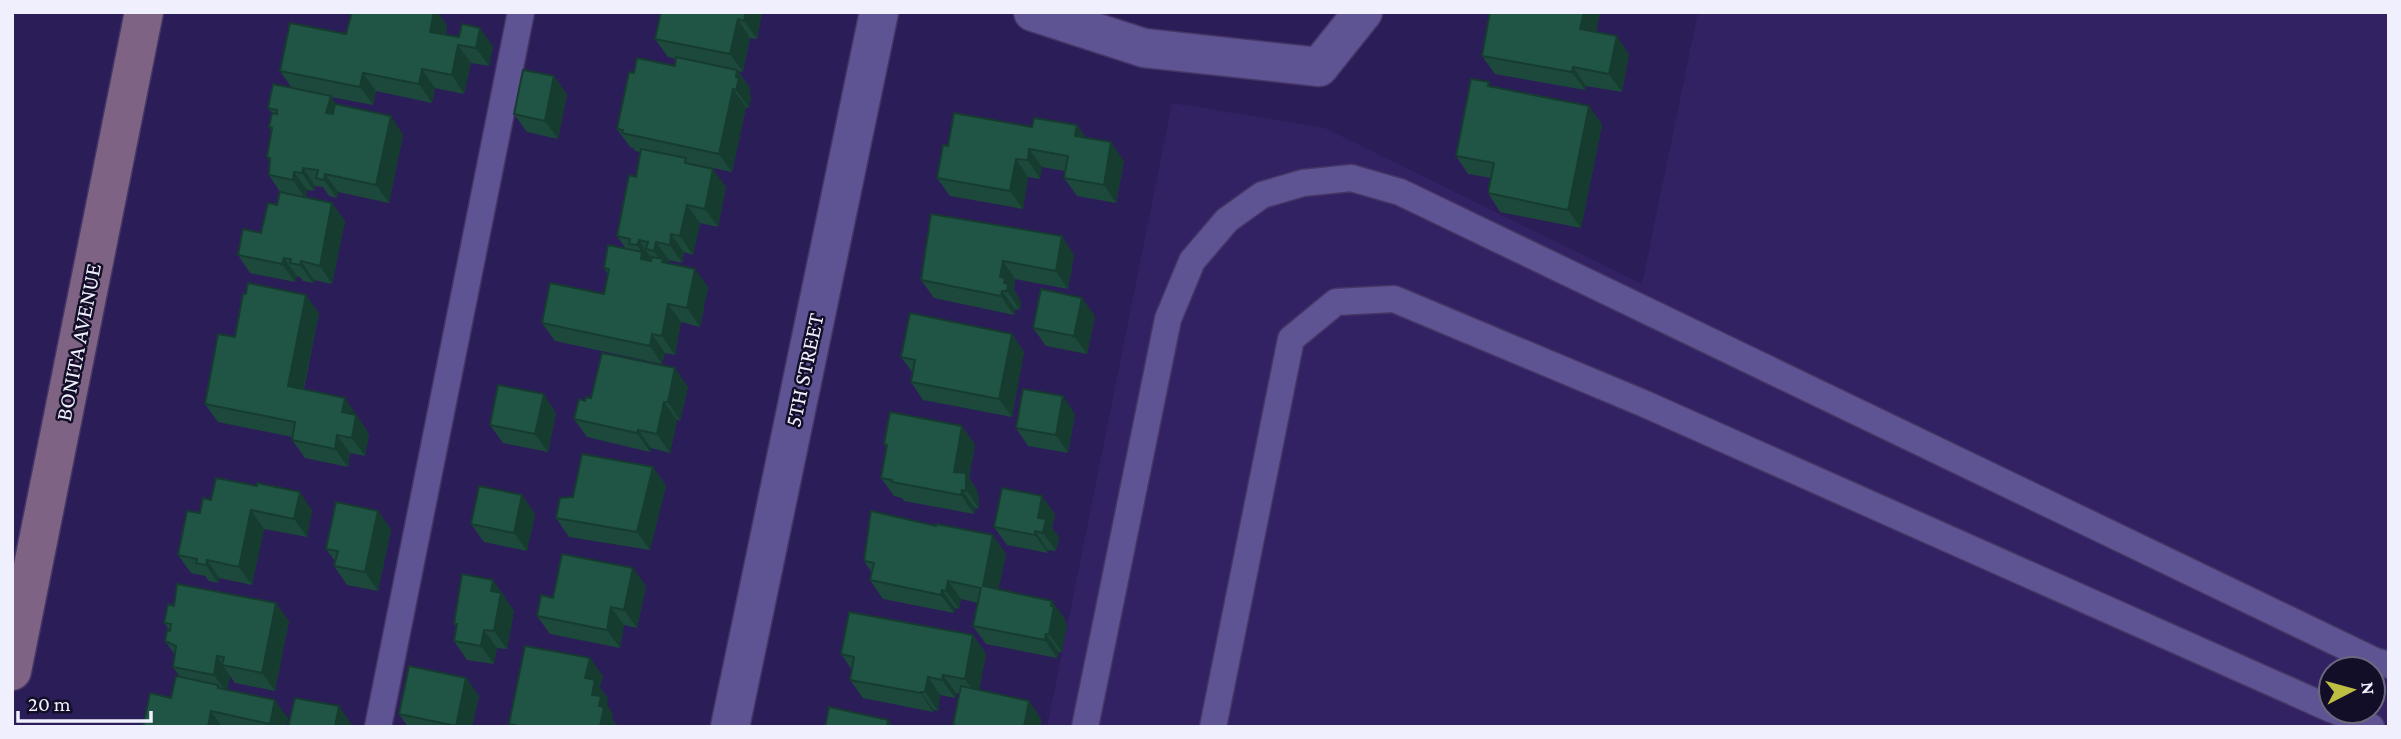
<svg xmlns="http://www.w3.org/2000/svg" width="2401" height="739" viewBox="0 0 2401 739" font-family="'Crimson Pro',serif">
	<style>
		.built { fill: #322163; fill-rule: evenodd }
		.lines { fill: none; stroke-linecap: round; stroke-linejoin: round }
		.service-casing { stroke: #463666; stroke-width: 29 }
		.minor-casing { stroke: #463666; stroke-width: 41 }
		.secondary-casing { stroke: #463666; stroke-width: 41 }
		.service { stroke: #5e5393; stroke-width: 26 }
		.minor { stroke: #5e5393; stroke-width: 38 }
		.secondary { stroke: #7f6384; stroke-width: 38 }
		.wall { fill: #1c493b }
		.shaded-wall { fill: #163c30 }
		.building { fill: #205545; stroke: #163c30; stroke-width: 2 }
		.labels { text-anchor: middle; stroke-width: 5; stroke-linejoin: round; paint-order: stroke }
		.street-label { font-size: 23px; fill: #f0effe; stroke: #130e27 }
	</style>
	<rect width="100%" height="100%" fill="#2b1d57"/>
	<path class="built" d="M1698 12H2389V727H1047L1172 103 1325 128 1642 284ZM2331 669H2373V711H2331Z"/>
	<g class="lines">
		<g class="service-casing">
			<g id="service">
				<polyline points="2336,711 2371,727"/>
				<polyline points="378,727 521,12"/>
				<polyline points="1085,727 1168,319 1192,261 1227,220 1262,195 1303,183 1351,178 1400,192 2375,661 2389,665"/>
				<polyline points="1213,727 1291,339 1336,302 1394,299 1645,404 2331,709"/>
			</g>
		</g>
		<g class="minor-casing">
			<g id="minor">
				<polyline points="1033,12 1144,48 1319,67 1363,12"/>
				<polyline points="730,727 879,12"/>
			</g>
		</g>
		<g class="secondary-casing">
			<polyline id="secondary" points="12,671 144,12"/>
		</g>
		<use href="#service" class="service"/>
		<use href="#minor" class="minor"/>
		<use href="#secondary" class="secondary"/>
	</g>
	<g class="wall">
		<polygon points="661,12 762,12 757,39 750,38 743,72 738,71 750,88 749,93 751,96 749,108 746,107 732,172 689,163 726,187 718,227 700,223 693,255 684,252 682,263 669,260 668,264 708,287 700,327 681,322 675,355 665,353 662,364 555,341 542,323 604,294 608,274 604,268 626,249 617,236 636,177 640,152 635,151 633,148 630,147 617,129 634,73 675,66 676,59 668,57 655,39"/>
		<polygon points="1600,12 1596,32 1629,54 1622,92 1586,86 1585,90 1495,74 1482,56"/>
		<polygon points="447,25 446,35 493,46 489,66 471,63 464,94 435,88 432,103 376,91 373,105 331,97 337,105 403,135 389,203 338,192 337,198 329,196 323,187 315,186 314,191 307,190 306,197 332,203 345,221 332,284 314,280 313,283 303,281 300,277 297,276 295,282 250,273 238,255 261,233 277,205 280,192 269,175 270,162 267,157 272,132 269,127 272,113 268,108 292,88 280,71 346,34"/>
		<polygon points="554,76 567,95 558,139 527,132 514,114"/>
		<polygon points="1491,86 1589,106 1602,125 1581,228 1500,212 1488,193 1491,178 1468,174 1456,156"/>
		<polygon points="1077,125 1086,138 1124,161 1116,203 1077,196 1064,178 1065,171 1042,167 1040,179 1028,177 1023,209 950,196 937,178 948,146 1032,127"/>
		<polygon points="1062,236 1074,255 1068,289 1015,279 1014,290 1021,302 1020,310 1015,309 1014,315 934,298 921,280"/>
		<polygon points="319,313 304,389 357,416 369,434 365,456 350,453 348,467 305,458 292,440 292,437 218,422 205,404 235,337"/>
		<polygon points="1095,316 1087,354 1046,346 1033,328"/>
		<polygon points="1012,334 1024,352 1012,417 923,400 911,382 913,373 901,357"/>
		<polygon points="688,387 680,421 677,420 670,453 651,448 650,452 587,437 574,419 585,401 591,398"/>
		<polygon points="556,413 548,452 503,443 490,425"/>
		<polygon points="1075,414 1068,453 1028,446 1016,428"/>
		<polygon points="884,444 975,444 969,478 978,492 979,509 975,508 974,514 904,501 902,498 894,496 881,478 887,448"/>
		<polygon points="653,467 666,486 650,550 569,537 556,518 573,497"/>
		<polygon points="522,495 535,514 527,551 484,542 471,524"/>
		<polygon points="211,500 312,510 307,537 264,529 252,585 219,578 218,583 209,581 205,576 191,573 178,555 200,513"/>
		<polygon points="1055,514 1052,528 1059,537 1056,551 1048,550 1048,553 1007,545 994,527"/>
		<polygon points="391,529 378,591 347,585 334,566 335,561 326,549"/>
		<polygon points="1006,554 998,590 1065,619 1065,621 1067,624 1062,652 1059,652 1057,658 986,644 973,626 978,603 961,599 959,609 955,608 954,613 883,599 870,580 872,573 864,561"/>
		<polygon points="646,586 637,628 624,625 620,648 550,634 537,616 553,598"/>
		<polygon points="506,598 506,600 514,611 507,649 497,648 494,664 467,660 454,641 456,627 454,624"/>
		<polygon points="174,606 289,621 275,691 235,683 230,676 227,690 288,718 286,727 143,727 171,698 180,677 173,667 175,655 165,641 170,631 164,623"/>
		<polygon points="973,635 986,654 979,690 1029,701 1041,719 1040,727 955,727 953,725 959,694 956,693 955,698 940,695 938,711 934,710 933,712 863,698 850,680 852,670 841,654"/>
		<polygon points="466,678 479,696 472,727 408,727 399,714"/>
	</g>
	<g class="shaded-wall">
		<polygon points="434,12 438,12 447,25 443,50 430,32"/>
		<polygon points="746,12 762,12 757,39 744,21"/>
		<polygon points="1584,12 1600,12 1593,47 1580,29"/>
		<polygon points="738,19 750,38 743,72 730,54"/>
		<polygon points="480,28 493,46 489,66 476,48"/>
		<polygon points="1617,36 1629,54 1622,92 1609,74"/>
		<polygon points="458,45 471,63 464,94 452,75"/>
		<polygon points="1573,67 1586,86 1585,90 1572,72"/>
		<polygon points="422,69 435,88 432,103 419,84"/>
		<polygon points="737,70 750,88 749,93 751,96 749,108 736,90 736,77"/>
		<polygon points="363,73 376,91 373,105 360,87"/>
		<polygon points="554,76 567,95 558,139 545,121"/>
		<polygon points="733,89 746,107 732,172 719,154"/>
		<polygon points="331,96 343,114 339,131 326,113"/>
		<polygon points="1589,106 1602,125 1581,228 1568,210"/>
		<polygon points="391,116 403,135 389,203 376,185"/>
		<polygon points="1077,125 1089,143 1075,136"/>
		<polygon points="1111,142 1124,161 1116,203 1104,185"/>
		<polygon points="1029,149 1042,167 1040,179 1028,160"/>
		<polygon points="1016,159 1028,177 1023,209 1010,191"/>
		<polygon points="303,168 315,186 314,191 302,173"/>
		<polygon points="713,169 726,187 718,227 705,209"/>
		<polygon points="294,172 307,190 305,198 293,180"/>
		<polygon points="325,174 338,192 337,198 324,180"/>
		<polygon points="332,203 345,221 332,284 320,266"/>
		<polygon points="687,205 700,223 693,255 680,236"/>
		<polygon points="671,234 684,252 682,263 670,245"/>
		<polygon points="1062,236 1074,255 1068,289 1056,271"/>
		<polygon points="639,240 651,258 650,263 641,259 642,253 637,245"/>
		<polygon points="656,242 669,260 667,266 674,281 654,251"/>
		<polygon points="284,258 297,276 295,282 282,264"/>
		<polygon points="301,261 314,280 313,283 300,265"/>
		<polygon points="1003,261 1015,279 1014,290 1021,302 1020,310 1007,291 1000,277"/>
		<polygon points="695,269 708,287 700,327 687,308"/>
		<polygon points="1002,291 1015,309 1014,315 1001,296"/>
		<polygon points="306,295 319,313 300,404 288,386"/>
		<polygon points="1082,298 1095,316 1087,354 1074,336"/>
		<polygon points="668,304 681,322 675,355 662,336"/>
		<polygon points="652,334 665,353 662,364 650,346"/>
		<polygon points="1012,334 1024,352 1012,417 999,399"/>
		<polygon points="675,368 688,387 680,421 668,402"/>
		<polygon points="544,394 556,413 548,452 535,434"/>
		<polygon points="1063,396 1075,414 1068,453 1056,435"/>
		<polygon points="345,398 369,434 365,456 352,438 342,412"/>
		<polygon points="664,402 677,420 670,453 657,434"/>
		<polygon points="962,426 975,444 969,478 978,492 979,509 954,472"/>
		<polygon points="638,430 651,448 650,452 637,433"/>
		<polygon points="337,435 350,453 348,467 335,449"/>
		<polygon points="653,467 666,486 650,550 637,532"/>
		<polygon points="962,490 975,508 974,514 961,495"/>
		<polygon points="300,492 312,510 307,537 294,519"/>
		<polygon points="522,495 535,514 527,551 514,533"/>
		<polygon points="1042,496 1055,514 1052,528 1059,537 1056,551 1043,533 1038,518"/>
		<polygon points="251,510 264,529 252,585 239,567"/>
		<polygon points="378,511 391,529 378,591 365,572"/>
		<polygon points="1035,531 1048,550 1048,553 1035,535"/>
		<polygon points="993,535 1006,554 995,605 983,586"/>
		<polygon points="207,560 219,578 218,583 206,565"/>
		<polygon points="633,568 646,586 637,628 624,610"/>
		<polygon points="493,580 506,598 506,600 514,611 507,649 494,631 491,591"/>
		<polygon points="948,581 961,599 959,609 946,591"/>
		<polygon points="942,590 955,608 954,613 941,595"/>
		<polygon points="1052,601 1065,619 1065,621 1067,624 1062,652 1049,634"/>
		<polygon points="276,603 289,621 275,691 262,673"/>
		<polygon points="611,607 624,625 620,648 607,630"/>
		<polygon points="484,630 497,648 494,664 481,646"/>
		<polygon points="1046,634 1059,652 1057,658 1045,640"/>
		<polygon points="973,635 986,654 978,697 965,679"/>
		<polygon points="217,656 230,676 227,693 214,675"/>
		<polygon points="590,658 603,676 600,687 608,698 607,705 613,714 612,719 617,725 616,727 600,727 592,695 585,678"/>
		<polygon points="943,675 956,693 955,698 942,680"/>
		<polygon points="928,677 940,695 938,711 925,692"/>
		<polygon points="466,678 479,696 472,727 457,727 456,726"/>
		<polygon points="921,692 934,710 933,712 921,693"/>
		<polygon points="275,700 288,718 286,727 272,727 270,724"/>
		<polygon points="1029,701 1041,719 1040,727 1024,727"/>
		<polygon points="339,706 352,725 351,727 335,727"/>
		<polygon points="211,711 222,727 208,727"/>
		<polygon points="888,720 893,727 887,727"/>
	</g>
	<g class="building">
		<polygon points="352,12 434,12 430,32 459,37 462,24 480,28 476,48 458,45 452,75 422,69 419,84 363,73 360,87 280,71 290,23 346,34"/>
		<polygon points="661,12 746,12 744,21 738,19 730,54 655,39"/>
		<polygon points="1490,12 1584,12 1580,29 1617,36 1609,74 1573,67 1572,72 1482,56"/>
		<polygon points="676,57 737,70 736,77 739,78 736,90 733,89 719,154 622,133 623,130 617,129 629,72 634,73 637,58 675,66"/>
		<polygon points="523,70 554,76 545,121 514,114"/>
		<polygon points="1471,79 1489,82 1488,86 1589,106 1568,210 1488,193 1494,163 1456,156"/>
		<polygon points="273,84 331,96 326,113 333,114 335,104 391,116 376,185 325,174 324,180 316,178 318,170 303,168 302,173 294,172 293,180 269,175 270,158 267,157 272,128 269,127 272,113 277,114 277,110 268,108"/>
		<polygon points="954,113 1032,127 1034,118 1077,125 1075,136 1111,142 1104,185 1064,178 1068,156 1029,149 1028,160 1016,159 1010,191 937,178 943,145 948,146"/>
		<polygon points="641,149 686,158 685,163 713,169 705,209 687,205 680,236 671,234 670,245 656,242 654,251 646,249 648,242 639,240 637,245 629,244 630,239 617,236 629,175 636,177"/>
		<polygon points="280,192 332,203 320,266 301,261 300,265 290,263 291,259 284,258 282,264 238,255 243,229 261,233 268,203 277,205"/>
		<polygon points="931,214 1062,236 1056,271 1003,261 1000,277 1005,278 1004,283 1008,284 1007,291 1002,291 1001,296 921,280"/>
		<polygon points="608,245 642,252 641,259 651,261 652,257 663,259 662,262 695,269 687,308 668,304 662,336 652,334 650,346 542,323 550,283 604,294 609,269 604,268"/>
		<polygon points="248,283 306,295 288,386 345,398 342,412 356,415 352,438 337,435 335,449 292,440 295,422 205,404 218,334 235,337 243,294 246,294"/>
		<polygon points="1041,289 1082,298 1074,336 1033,328"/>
		<polygon points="910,313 1012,334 999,399 911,382 915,360 901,357"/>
		<polygon points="602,353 675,368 668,402 664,402 657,434 638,430 637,433 574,419 579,399 585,401 586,397 591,398"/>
		<polygon points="498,385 544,394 535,434 490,425"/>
		<polygon points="1023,389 1063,396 1056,435 1016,428"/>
		<polygon points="890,412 962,426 954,472 966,473 966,491 962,490 961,495 892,482 892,480 881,478 887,445 884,444"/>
		<polygon points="582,454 653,467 637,532 556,518 560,498 573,497"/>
		<polygon points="216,478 257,486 257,483 300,492 294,519 251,510 239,567 207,560 206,565 196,563 197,559 178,555 187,511 200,513 203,498 211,500"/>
		<polygon points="479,486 522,495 514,533 471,524"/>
		<polygon points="1002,488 1042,496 1038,518 1046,519 1043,533 1035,531 1035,535 994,527"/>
		<polygon points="336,502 378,511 365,572 334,566 338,551 326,549"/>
		<polygon points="871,511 936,526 936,524 993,535 983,586 1052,601 1051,606 1054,606 1049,634 1046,634 1045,640 973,626 981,588 948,581 946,591 942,590 941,595 870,580 874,563 864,561"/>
		<polygon points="562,554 633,568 624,610 611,607 607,630 537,616 541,595 553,598"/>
		<polygon points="462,574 493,580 491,591 501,593 494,631 484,630 481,646 454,641 457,624 454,624"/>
		<polygon points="177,584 276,603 262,673 222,665 224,657 217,656 214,675 173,667 176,646 165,641 167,630 170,631 171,624 164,623 168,604 174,606"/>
		<polygon points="849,612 973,635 965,679 943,675 942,680 928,677 925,692 921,692 921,693 850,680 854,657 841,654"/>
		<polygon points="525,646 590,658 585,678 595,680 592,695 601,696 599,706 604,707 600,727 523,727 509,724"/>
		<polygon points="409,666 466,678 456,726 399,714"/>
		<polygon points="176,676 218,685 218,688 275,700 270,724 211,711 208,727 143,727 150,693 171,698"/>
		<polygon points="961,686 1029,701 1024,727 962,727 953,725"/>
		<polygon points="295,698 339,706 335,727 288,727"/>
		<polygon points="829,707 888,720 887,727 825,727"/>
	</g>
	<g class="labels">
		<g class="street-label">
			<text transform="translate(78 342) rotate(-79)" y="8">BONITA AVENUE</text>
			<text transform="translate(804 370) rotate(-78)" y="8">5TH STREET</text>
		</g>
	</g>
	<rect width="2401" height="739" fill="none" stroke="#f0effe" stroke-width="28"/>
	<g transform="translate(2352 690) rotate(84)"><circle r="33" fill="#130e27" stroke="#6b687d" stroke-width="2"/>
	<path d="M0-5L12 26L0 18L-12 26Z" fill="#bebf42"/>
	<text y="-10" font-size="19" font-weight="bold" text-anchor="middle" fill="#f0effe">N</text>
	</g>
	<path d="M18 711v10h133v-10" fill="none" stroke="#f0effe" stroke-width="3.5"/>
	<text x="28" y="711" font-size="21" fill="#f0effe" stroke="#130e27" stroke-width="5" paint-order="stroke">20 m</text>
</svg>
